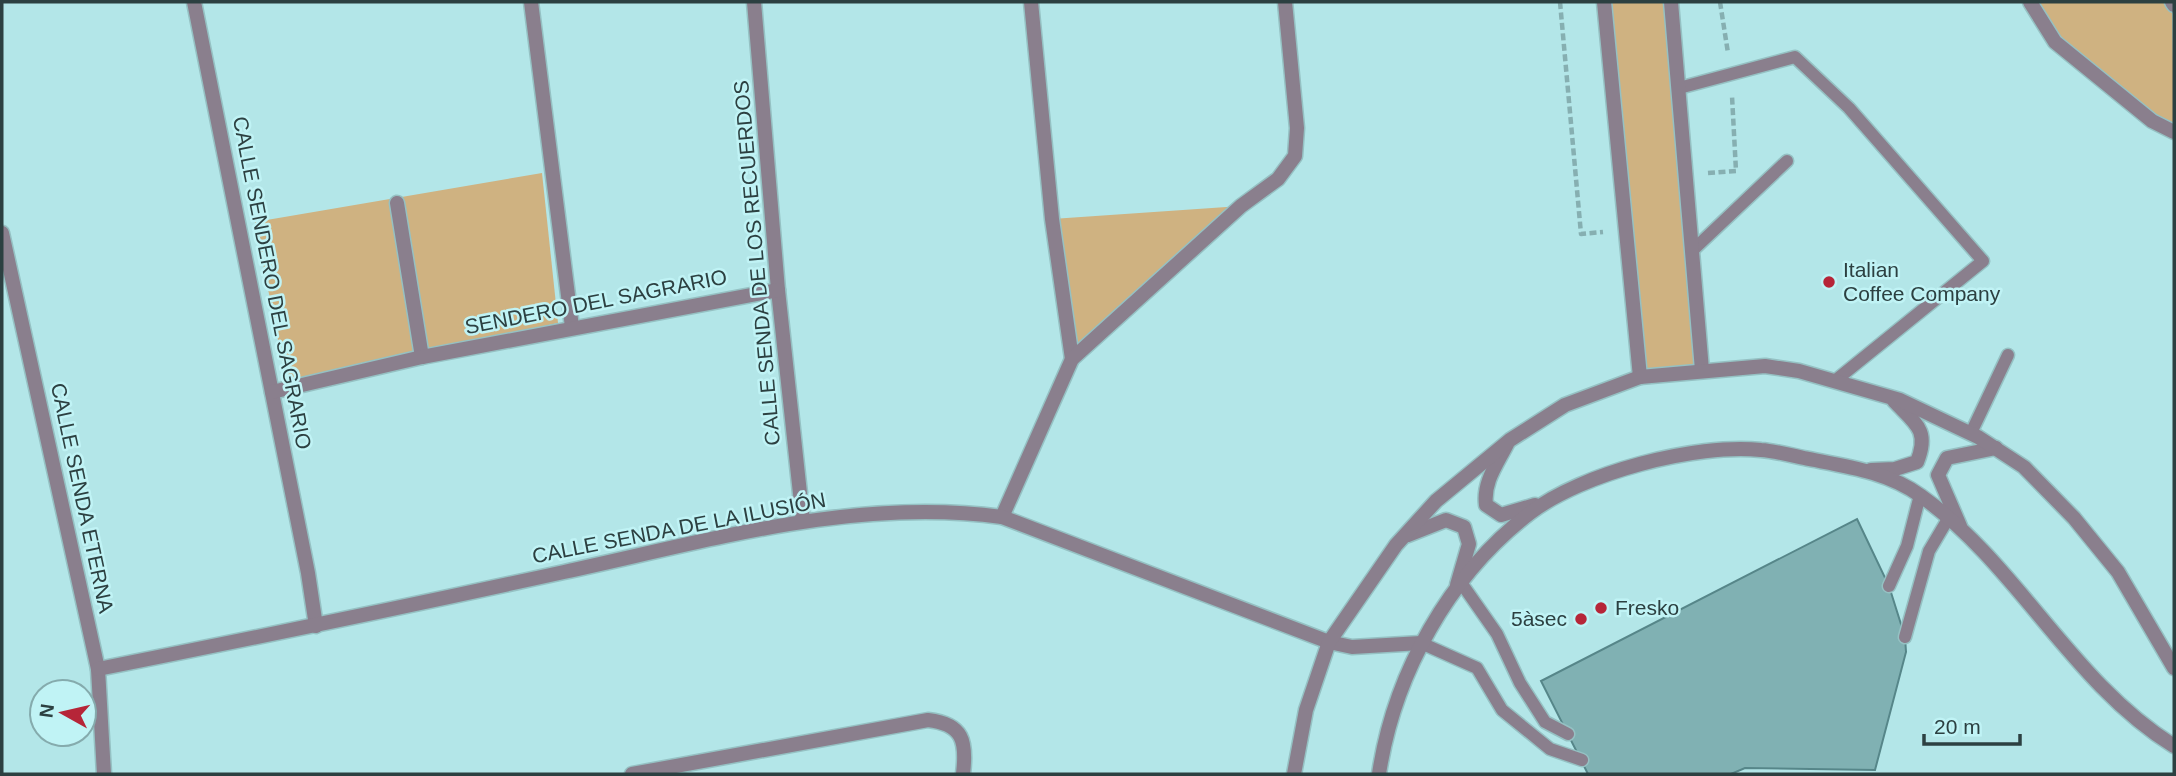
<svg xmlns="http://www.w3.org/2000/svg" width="2176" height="776" viewBox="0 0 2176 776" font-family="Helvetica,sans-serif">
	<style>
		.green { fill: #cfb281 }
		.building { fill: #80b1b3; stroke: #568689; stroke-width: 2 }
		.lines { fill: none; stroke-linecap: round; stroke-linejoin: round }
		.service-casing { stroke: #95c1c3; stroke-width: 15 }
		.minor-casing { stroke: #95c1c3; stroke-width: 17 }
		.tertiary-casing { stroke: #95c1c3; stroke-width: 17 }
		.path { stroke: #86afb1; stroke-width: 4.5; stroke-dasharray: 7 3.5; stroke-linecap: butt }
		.service { stroke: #8a7f8d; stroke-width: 12 }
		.minor { stroke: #8a7f8d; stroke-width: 14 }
		.tertiary { stroke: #8a7f8d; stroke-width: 14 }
		.poi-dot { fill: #b62538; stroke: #c0f3f5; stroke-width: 2.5 }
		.labels { text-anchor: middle; stroke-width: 5; stroke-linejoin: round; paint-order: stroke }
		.street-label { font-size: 21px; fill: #2c4041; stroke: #c0f3f5 }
		.poi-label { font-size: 21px; fill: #2c4041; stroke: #c0f3f5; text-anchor: start }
	</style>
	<rect width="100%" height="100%" fill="#b3e6e8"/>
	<g class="green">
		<polygon points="1604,2 1671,2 1702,370 1640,377"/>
		<polygon points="2030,2 2172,2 2174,132 2055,42"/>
		<polygon points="542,173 558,323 286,381 255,222"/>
		<polygon points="1241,206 1072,359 1052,219"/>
	</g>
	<polygon class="building" points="1857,519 1889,586 1905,637 1906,652 1875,770 1745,768 1731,774 1588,774 1541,681"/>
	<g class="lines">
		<g class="service-casing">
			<g id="service">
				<polyline points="1679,88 1795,57 1849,108 1983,261 1836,380"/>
				<polyline points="1693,250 1787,161"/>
				<polyline points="1971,433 2008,355"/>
				<polyline points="1462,584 1497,634 1520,683 1545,722 1568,734"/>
				<polyline points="1889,586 1907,546 1920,495"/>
				<polyline points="1905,637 1929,551 1948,519"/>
				<polyline points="1421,643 1477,668 1502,710 1550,749 1582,760"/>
			</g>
		</g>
		<g class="minor-casing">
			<g id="minor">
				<polyline points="194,2 308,573 316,626"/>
				<polyline points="531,2 572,327"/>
				<polyline points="754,2 778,290 803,521"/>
				<polyline points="1031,2 1052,219 1072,359"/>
				<polyline points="1604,2 1640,377"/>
				<polyline points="1671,2 1702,370"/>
				<polyline points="2030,2 2055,42 2152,121 2174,132"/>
				<polyline points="2172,2 2174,5"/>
				<polyline points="397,203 422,357"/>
				<polyline points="2,233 98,669 104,774"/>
				<polyline points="272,392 422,357 778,290"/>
				<polyline points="1002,517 1072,359 1241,206 1278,179 1295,156 1297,128 1285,2"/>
				<path d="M98 669C254 638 409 606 564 572 708 541 854 497 1002 517L1329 642 1352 647 1421 643"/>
				<path d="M632 774 928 720C963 724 967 741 963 774"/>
			</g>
		</g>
		<g class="tertiary-casing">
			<g id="tertiary">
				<path d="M1507 444C1497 464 1483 482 1486 505L1501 515 1535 505"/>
				<path d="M1871 470 1895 469 1917 462C1930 430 1915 423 1894 401"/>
				<polyline points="1960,526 1938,475 1947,458 1996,448"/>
				<polyline points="1408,535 1446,520 1464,527 1469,544 1457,585"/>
				<polyline points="1294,774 1306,710 1329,642 1396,545 1436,501 1510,440 1565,405 1640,377 1765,366 1799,371 1900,400 1978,437 2024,467 2074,518 2118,572 2174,668"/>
				<path d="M1379 774C1394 674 1449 575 1530 513 1582 473 1696 443 1761 450 1775 451 1790 455 1804 458 1844 466 1887 471 1921 496 2018 565 2072 683 2174 746"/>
			</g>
		</g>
		<g class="path">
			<polyline points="1560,2 1581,234 1603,232"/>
			<polyline points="1720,2 1728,53"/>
			<polyline points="1708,173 1736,171 1732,96"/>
		</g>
		<use href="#service" class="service"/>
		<use href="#minor" class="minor"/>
		<use href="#tertiary" class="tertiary"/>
	</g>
	<g class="poi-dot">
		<circle cx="1829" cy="282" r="7"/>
		<circle cx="1601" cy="608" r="7"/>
		<circle cx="1581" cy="619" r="7"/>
	</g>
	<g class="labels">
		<g class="street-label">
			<text transform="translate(757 263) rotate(-95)" y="7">CALLE SENDA DE LOS RECUERDOS</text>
			<text transform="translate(272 283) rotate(79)" y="7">CALLE SENDERO DEL SAGRARIO</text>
			<text transform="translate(596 302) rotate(-11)" y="7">SENDERO DEL SAGRARIO</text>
			<text transform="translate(82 498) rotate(78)" y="7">CALLE SENDA ETERNA</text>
			<text transform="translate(679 528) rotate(-11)" y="7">CALLE SENDA DE LA ILUSIÓN</text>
		</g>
		<g class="poi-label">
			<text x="1843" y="277">Italian<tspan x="1843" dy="24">Coffee Company</tspan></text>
			<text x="1615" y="615">Fresko</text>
			<text x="1567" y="626" text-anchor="end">5àsec</text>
		</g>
	</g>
	<rect width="2176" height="776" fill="none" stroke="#2c4041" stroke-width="7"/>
	<g transform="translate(63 713) rotate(278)"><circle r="33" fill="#c0f3f5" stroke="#85abad" stroke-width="2"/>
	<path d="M0-5L12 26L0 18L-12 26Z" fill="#b62538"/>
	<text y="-10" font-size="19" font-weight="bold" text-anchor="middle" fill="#2c4041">N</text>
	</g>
	<path d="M1924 734v10h96v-10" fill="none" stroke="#2c4041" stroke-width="3.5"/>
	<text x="1934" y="734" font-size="21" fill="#2c4041" stroke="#c0f3f5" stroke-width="5" paint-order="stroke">20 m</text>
</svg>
